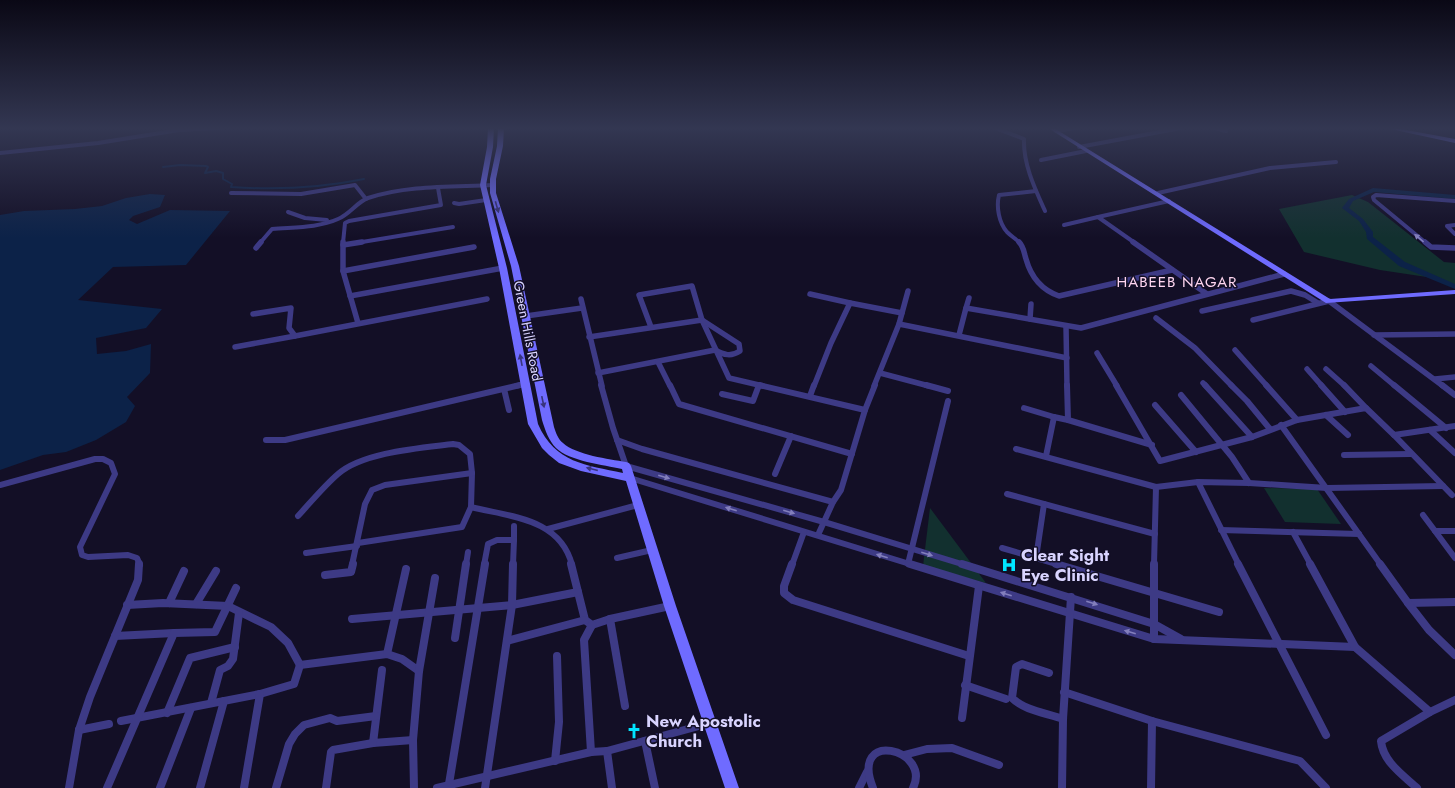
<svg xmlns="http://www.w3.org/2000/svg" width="1455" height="788" viewBox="0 0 1455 788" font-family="Jost,sans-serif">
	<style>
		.green { fill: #12302f }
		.water { fill: #0c2248 }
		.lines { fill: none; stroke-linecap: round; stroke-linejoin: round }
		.stream { stroke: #0c2248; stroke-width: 2 }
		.canal { fill: #0c2248; fill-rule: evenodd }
		.street-far3 { stroke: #3d3a85; stroke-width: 4 }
		.street-far2 { stroke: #3d3a85; stroke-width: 5.5 }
		.street-far1 { stroke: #3d3a85; stroke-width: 6 }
		.street { stroke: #3d3a85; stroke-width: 8 }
		.secondary { fill: #6f6bff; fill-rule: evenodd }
		.oneway { fill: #38347d }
		.oneway2 { fill: #837fbc }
		.labels { text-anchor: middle; stroke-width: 3; stroke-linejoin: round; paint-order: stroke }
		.street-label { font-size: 14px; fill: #d9d4ff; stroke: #130f26 }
		.neighbourhood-label { font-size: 15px; letter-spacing: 1px; fill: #ffd6f0; stroke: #130f26 }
		.near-poi-label { font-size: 17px; font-weight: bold; fill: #d9d4ff; stroke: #130f26; text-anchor: start }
	</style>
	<rect width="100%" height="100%" fill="#130f26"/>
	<g class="green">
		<polygon points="1352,195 1368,202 1444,262 1455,263 1455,287 1440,279 1380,270 1304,252 1279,209"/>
		<polygon points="1264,488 1317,489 1341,524 1285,522"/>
		<polygon points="930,508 986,583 923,566"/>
	</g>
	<polygon class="water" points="150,194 165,195 160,207 133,216 129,220 137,224 170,210 230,211 186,265 113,267 78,300 162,309 146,328 96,338 97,354 126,351 151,344 150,373 127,397 135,406 126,422 96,440 66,452 43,455 0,470 0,215 24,211 75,209 102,206 126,198"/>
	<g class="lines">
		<path class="stream" d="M163 167 180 165 206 166 208 167 205 173 216 171 223 173V179L232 184 231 187C276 190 320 188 364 179"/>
		<polygon class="canal" points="1373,188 1455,195 1455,199 1374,192 1353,201 1349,208 1363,219 1373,232 1373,237 1405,262 1455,284 1455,289 1399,266 1367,239 1366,232 1359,221 1342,208 1349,199"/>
		<g class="street-far3">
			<path d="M995 128 1024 139C1023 164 1035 189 1045 211"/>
			<polyline points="1214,128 1226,131"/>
			<polyline points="1056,131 1076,128"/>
			<polyline points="1079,147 1181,128"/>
			<polyline points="0,153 98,143 179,130 220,128"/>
			<polyline points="1041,160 1086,151"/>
			<polyline points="231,193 301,194 355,185 366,199"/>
			<polyline points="1158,193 1270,168 1336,162"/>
			<polyline points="454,203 459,204 486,200"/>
			<polyline points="288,212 305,218 327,220"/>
			<polyline points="1064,225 1098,217"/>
			<polyline points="1455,225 1447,226 1455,234"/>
			<path d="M260 243 272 229C294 227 318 228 338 219 350 214 357 202 368 198 407 185 452 187 493 185"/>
			<polyline points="343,243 345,223 349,221 441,205 438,188"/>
			<polyline points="356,243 453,227"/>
			<path d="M1020 243C1016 239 1011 236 1007 232 999 223 996 207 999 195L1036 191"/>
			<polyline points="1135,243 1098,217 1169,201"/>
			<polyline points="1426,243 1374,200 1373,197 1376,195 1455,201"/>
		</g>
		<g class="street-far2">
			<polyline points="343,242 343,271 358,323"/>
			<path d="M1019 242C1024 247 1024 253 1026 259 1031 277 1042 290 1059 296L1172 270"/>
			<polyline points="1133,242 1207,294"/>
			<polyline points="1425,242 1431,247 1455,248"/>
			<polyline points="343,245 362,242"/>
			<polyline points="256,248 261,242"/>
			<polyline points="343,271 474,247"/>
			<polyline points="810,294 850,303"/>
			<polyline points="350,296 503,268"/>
			<polyline points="581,299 602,386"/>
			<polyline points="966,308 969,298"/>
			<polyline points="1202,311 1291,291 1305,295 1318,303"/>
			<polyline points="253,314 291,308 289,328 295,336 487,299"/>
			<polyline points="526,316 582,308"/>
			<polyline points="1156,318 1195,348 1232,386"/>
			<polyline points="1030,319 1031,304"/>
			<polyline points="1253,320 1329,301 1443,386"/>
			<polyline points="899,324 1067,358"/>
			<polyline points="1066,326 1067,386"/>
			<polyline points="651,327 639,295 692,286 702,320 729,378 763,386"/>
			<polyline points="959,335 966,308 1081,328 1284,274"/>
			<polyline points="1374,335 1455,334"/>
			<path d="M589 337 702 320 739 344 740 351C731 357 724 355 715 350L598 373"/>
			<polyline points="235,347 295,336"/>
			<polyline points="1235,350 1267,386"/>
			<polyline points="1097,353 1117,386"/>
			<polyline points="658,362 670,386"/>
			<polyline points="1371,366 1395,386"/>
			<polyline points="1307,369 1322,386"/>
			<polyline points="1326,369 1345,386"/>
			<polyline points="880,373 929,386"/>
			<polyline points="1435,379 1455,377"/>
			<polyline points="1203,383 1206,386"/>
			<polyline points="516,386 525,384"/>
			<polyline points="814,386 831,343 850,303 902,313"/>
			<polyline points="874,386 899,324 908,291"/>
		</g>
		<g class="street-far1">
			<polyline points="601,385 613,428 626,466 824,522 965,565"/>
			<polyline points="670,385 679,404 852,454"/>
			<polyline points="759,385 865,410"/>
			<polyline points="926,385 948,391"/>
			<polyline points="1067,385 1068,420 1152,445"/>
			<polyline points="1116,385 1160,461 1252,437 1297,420 1366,408 1394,435 1455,426"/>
			<polyline points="1205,385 1252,437"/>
			<polyline points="1231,385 1247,401 1270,429"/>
			<polyline points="1266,385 1297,420"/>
			<polyline points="1321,385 1345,412"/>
			<polyline points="1344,385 1366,408"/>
			<polyline points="1394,385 1446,428"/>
			<polyline points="1442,385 1455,395"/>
			<polyline points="504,389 509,410"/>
			<polyline points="722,394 753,401 759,385"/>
			<polyline points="1181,395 1232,457 1249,483"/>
			<polyline points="810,396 814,385"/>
			<polyline points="1155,405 1196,452"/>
			<polyline points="1024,408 1054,417"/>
			<polyline points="1326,415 1348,435"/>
			<polyline points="1281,425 1381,565"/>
			<polyline points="1430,430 1455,453"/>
			<polyline points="1394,435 1452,495"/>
			<polyline points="266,440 285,440 520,385"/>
			<polyline points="617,440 642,449 833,502"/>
			<polyline points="1016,449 1156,487"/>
			<polyline points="1344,455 1411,454"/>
			<polyline points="1046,456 1054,417 1068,420"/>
			<polyline points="775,474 791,436"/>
			<polyline points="630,478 913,565"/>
			<polyline points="0,485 95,459 103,459 111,463 115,474 80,547 82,555 88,557 128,555 137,558 140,565"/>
			<polyline points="1007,494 1155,534"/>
			<polyline points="1423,515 1435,531"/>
			<path d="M298 516C311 502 324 486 338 474 363 452 421 448 453 444L459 445 470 454 472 473 471 507C510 517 560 518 572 565"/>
			<polyline points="514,526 514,540"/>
			<polyline points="548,529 638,505"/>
			<polyline points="1221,530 1359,534"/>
			<polyline points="1455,531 1435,531 1455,558"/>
			<polyline points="1293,532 1311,565"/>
			<polyline points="818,535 833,502 841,490 865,410 875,385"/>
			<polyline points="358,543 462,527 471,507"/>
			<polyline points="1002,548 1060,565"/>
			<polyline points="306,553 357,546"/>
			<polyline points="617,558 652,550"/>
			<polyline points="1036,558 1044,504"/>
			<polyline points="908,564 948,401"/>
			<polyline points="352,565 365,504 372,490 385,485 472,473"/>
			<polyline points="466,565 468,552"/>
			<polyline points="484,565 488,544 497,540 514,540 513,565"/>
			<polyline points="792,565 804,532"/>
			<polyline points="1154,565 1156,487 1198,482"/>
			<polyline points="1239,565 1198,482 1249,483 1327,488 1443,486"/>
		</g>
		<g class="street">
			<polyline points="571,564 585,620 592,625 610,619 670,606"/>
			<polyline points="792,564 784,586 784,593 793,600 969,656"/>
			<path d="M910 564 1154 639 1355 647 1430 712 1381 741C1383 762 1403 775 1417 788"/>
			<polyline points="962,564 1154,624 1181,639"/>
			<polyline points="1056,564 1219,612"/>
			<polyline points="1154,564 1154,639"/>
			<polyline points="1238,564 1326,735"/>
			<polyline points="1310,564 1355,647"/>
			<polyline points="1380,564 1408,603 1455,602"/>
			<polyline points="325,575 351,572 353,564"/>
			<polyline points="169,603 184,571"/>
			<polyline points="1408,603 1429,630 1455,655"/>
			<polyline points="196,604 216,571"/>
			<polyline points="127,605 163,603 228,606 271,627 288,643 300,665 387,654 402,659 419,671"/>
			<polyline points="352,619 512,605 578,592"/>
			<polyline points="610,619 625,706"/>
			<polyline points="115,636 174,633"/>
			<polyline points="455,638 466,564"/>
			<polyline points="507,641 585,620"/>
			<polyline points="387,654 406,569"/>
			<polyline points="382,670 373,743 413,740"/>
			<path d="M1049 673 1022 664 1016 667 1012 698C1025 711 1047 713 1063 719"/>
			<polyline points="965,685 1006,699"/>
			<polyline points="1064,692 1152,721"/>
			<polyline points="211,703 220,670 228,666 233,659 239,613"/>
			<polyline points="1430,712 1455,700"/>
			<polyline points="167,713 190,658 235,647"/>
			<polyline points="962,718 979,586"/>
			<polyline points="121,721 260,694 294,684 300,665"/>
			<polyline points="79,730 109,724"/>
			<polyline points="645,741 655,788"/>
			<polyline points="607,751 612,788"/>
			<polyline points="591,752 584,640 592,625"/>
			<polyline points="904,755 927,749 952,748 999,765"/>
			<polyline points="555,761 559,722 557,656"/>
			<polyline points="449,784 485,564"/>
			<polyline points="69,788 79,730 90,697 138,580 139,564"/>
			<polyline points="107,788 174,633 215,632 236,588"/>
			<polyline points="160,788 191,708"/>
			<polyline points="200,788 224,701"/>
			<polyline points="244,788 260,694"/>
			<polyline points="276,788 289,744 295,734 304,725 330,718 337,721 376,716"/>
			<polyline points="326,788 331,752 333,750 373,743"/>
			<polyline points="414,788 413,740 419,671 435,578"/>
			<polyline points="437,788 591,752 607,751 710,723"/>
			<polyline points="485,788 512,605 513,564"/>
			<polyline points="859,788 867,772"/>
			<path d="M873 788C849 728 932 749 913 788"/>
			<polyline points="1062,788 1063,719 1071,597"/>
			<polyline points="1151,788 1152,721 1300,761 1326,788"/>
		</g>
		<g class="secondary">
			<path d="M488 128H494L493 147 486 185 507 268 538 424C555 463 586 465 623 473L622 469C604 465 569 461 556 448 549 441 545 430 542 420L511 266 490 193V179L497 146 498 128H504L503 146 496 179V193L519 266 554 427C556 433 558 439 563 443 576 455 609 459 626 462L629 463 631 466 676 606 739 788H725L664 606 626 481 581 471 559 463 549 455 542 448 528 424 499 268 480 185 487 147Z"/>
			<polygon points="1048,128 1054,128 1330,299 1455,290 1455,294 1326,303"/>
			<polygon points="1386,128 1396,128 1455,139 1455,143"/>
		</g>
	</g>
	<defs><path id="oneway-solid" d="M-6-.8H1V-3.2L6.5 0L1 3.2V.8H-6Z"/></defs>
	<g class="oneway">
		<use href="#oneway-solid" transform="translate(497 207) rotate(74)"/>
		<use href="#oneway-solid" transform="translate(521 360) rotate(-101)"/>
		<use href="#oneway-solid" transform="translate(543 402) rotate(78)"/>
		<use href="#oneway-solid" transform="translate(592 469) rotate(-166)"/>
	</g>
	<g class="oneway2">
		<use href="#oneway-solid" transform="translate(1419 238) rotate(-140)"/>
		<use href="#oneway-solid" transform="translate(664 477) rotate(16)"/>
		<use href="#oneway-solid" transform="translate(731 509) rotate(-163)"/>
		<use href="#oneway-solid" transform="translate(789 512) rotate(16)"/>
		<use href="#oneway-solid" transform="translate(927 554) rotate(17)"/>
		<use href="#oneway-solid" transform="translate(882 556) rotate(-162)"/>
		<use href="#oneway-solid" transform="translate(1006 594) rotate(-163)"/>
		<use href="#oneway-solid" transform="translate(1092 603) rotate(18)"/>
		<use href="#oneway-solid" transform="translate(1130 632) rotate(-164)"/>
	</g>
	<linearGradient id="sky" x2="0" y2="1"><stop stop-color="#0a0815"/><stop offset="0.54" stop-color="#333752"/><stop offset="1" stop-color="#333752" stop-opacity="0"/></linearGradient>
	<rect width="1455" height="238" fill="url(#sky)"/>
	<defs>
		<g id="hospital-bare" transform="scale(1.2)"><path d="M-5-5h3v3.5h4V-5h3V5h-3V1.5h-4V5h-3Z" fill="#00e5ff" stroke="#130f26" stroke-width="2.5" paint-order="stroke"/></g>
		<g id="church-bare" transform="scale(1.2)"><path d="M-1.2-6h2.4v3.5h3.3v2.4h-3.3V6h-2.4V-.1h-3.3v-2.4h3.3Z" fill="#00e5ff" stroke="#130f26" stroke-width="2.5" paint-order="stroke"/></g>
	</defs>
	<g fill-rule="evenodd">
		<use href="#hospital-bare" x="1009" y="565"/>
		<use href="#church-bare" x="634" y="731"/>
	</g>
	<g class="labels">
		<g class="street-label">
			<text transform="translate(528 331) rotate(79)" y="5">Green Hills Road</text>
		</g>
		<g class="neighbourhood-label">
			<text x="1177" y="287">HABEEB NAGAR</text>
		</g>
		<g class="near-poi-label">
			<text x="1021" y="561">Clear Sight<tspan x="1021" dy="20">Eye Clinic</tspan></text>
			<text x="646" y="727">New Apostolic<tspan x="646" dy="20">Church</tspan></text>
		</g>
	</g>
</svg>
